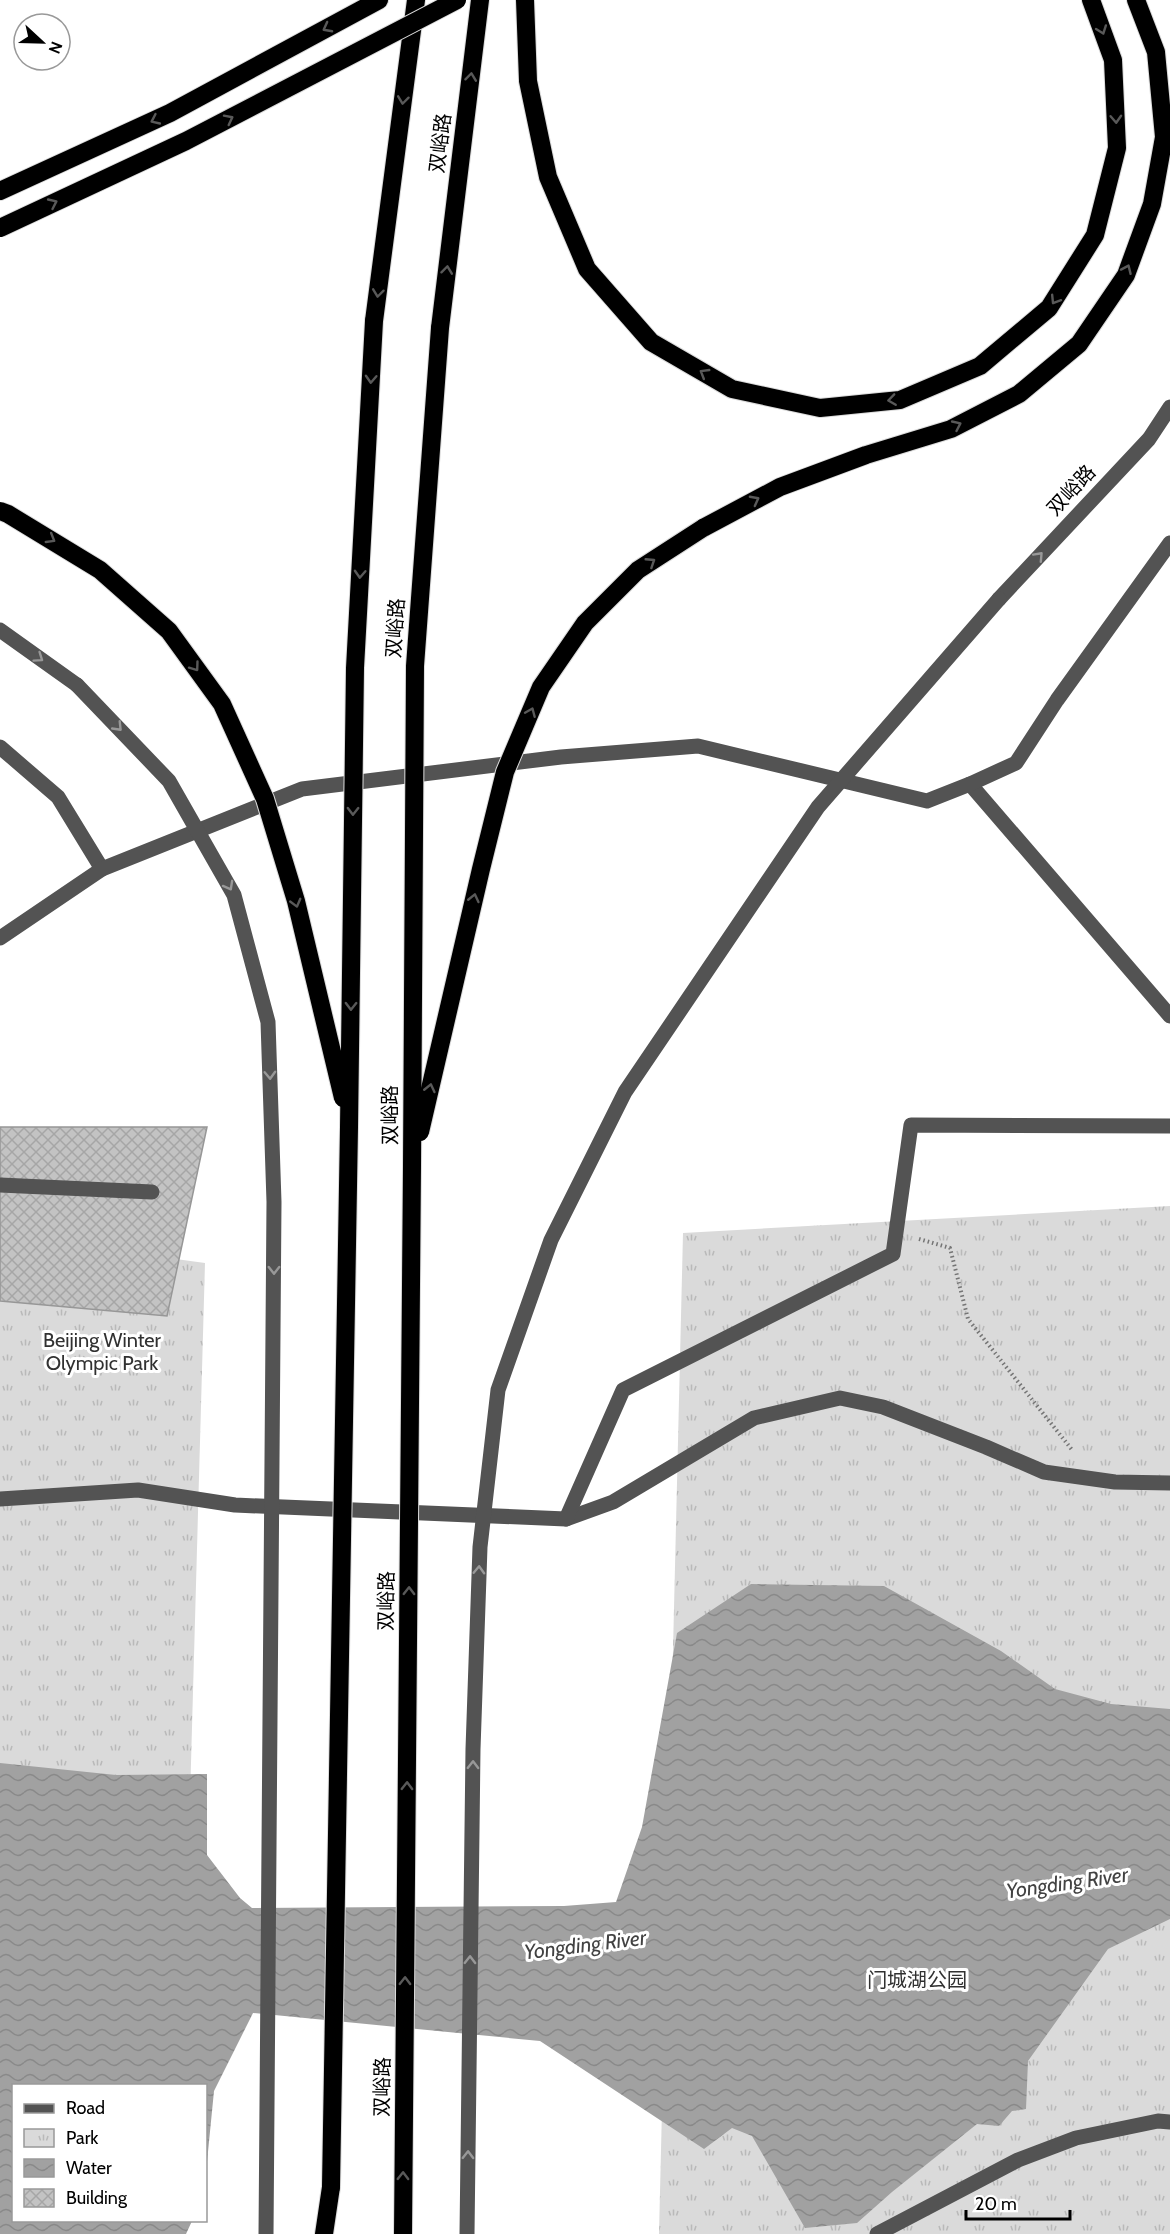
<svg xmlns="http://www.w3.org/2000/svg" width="1170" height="2234" viewBox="0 0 1170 2234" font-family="Cabin,'Noto Sans SC',sans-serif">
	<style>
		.park { fill: url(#park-tufts) }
		.water { fill: url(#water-waves) }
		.building { fill: url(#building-cross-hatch); stroke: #979797; stroke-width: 1.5 }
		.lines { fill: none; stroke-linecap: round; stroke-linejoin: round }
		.highway-casing { stroke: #dbdbdb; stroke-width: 20 }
		.path { stroke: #757575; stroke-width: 4; stroke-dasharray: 1.5 3; stroke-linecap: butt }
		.minor { stroke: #535353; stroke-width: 15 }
		.highway { stroke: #000; stroke-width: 18 }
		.highway-bridge-casing { stroke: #dbdbdb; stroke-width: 20; stroke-linecap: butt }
		.minor-bridge { stroke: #535353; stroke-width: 15 }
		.highway-bridge { stroke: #000; stroke-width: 18 }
		.oneway { stroke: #595959 }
		.oneway2 { stroke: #989898 }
		.labels { text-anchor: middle; stroke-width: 6; stroke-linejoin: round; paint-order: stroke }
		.street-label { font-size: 20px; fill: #000; stroke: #fff }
		.park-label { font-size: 20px; fill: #313131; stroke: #fff }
		.water-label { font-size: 21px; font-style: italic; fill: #424242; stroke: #fff }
	</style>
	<defs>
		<pattern id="park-tufts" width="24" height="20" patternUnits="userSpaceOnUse" patternTransform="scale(1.5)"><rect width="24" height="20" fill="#dadada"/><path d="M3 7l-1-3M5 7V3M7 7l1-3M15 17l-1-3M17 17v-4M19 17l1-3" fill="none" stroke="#b9b9b9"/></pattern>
		<pattern id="water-waves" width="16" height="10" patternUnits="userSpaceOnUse" patternTransform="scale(1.5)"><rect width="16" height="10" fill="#a1a1a1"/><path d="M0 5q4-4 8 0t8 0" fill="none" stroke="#898989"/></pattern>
		<pattern id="building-cross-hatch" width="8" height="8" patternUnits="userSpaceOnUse" patternTransform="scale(1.5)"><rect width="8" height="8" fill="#c3c3c3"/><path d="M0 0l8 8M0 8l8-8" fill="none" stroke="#a6a6a6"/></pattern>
	</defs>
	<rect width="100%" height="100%" fill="#fff"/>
	<g class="park">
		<polygon points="1170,1206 1170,2234 659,2234 683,1233"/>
		<polygon points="0,1235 205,1263 182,2085 14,2086 14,2220 0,2234"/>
	</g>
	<polygon class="water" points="751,1584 884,1586 1001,1651 1055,1689 1111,1704 1170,1709 1170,1919 1108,1949 1028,2061 1026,2109 1012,2111 999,2126 977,2124 892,2192 857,2223 805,2228 752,2136 732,2128 704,2149 540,2041 253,2013 214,2091 206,2172 206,2086 14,2086 14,2220 192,2221 186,2234 0,2234 0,1763 116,1775 207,1774 207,1855 240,1898 252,1908 564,1906 616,1902 642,1827 677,1633"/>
	<polygon class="building" points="0,1127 207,1127 167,1316 0,1301"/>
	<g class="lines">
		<g class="highway-casing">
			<g id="highway">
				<polyline points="525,0 528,81 548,177 587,269 651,342 732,389 820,408 900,400 980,366 1049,308 1095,235 1117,148 1113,60 1091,0"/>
				<polyline points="0,191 170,113 379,0"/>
				<polyline points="374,321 416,0"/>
				<polyline points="440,328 480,0"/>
				<polyline points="703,528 780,487 866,455 951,429 1019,394 1079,344 1126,275 1152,204 1164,137 1156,52 1136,0"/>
				<polyline points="324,2234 331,2187"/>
			</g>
		</g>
		<polyline class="path" points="919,1239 950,1248 968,1319 1073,1451"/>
		<g class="minor">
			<polyline points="999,599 1149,439 1170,407"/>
			<polyline points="0,630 77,685"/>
			<polyline points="0,747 58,797 102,869"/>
			<polyline points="970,784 1170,1016"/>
			<polyline points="0,938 102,869 302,789 561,757 698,746 927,801 970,784 1016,763 1057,700 1170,543"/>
			<polyline points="0,1185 152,1192"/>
			<polyline points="0,1499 138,1490 235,1505 566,1519 613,1502 754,1418 840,1398 883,1407 986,1447 1044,1472 1115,1482 1170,1483"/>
			<polyline points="566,1519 623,1390 893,1254 911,1125 1170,1126"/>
			<polyline points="877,2234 1018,2160 1076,2138 1158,2121 1170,2122"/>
		</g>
		<use href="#highway" class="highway"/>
		<g class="highway-bridge-casing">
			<g id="highway-bridge">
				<polyline points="0,228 186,141 457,0"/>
				<polyline points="0,511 8,514 100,570 169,631 222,704 265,799 296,901 343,1098"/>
				<polyline points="420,1132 481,869 505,772 541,687 585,623 638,570 703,528"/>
				<polyline points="331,2187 349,1127 355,668 374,321"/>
				<polyline points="403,2234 412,1166 415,666 440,328"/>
			</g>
		</g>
		<g class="minor-bridge">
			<polyline points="77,685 169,781 234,895 268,1022 274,1202 266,2234"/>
			<polyline points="467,2234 473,1749 480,1547 498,1390 551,1240 625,1092 818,807 999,599"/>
		</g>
		<use href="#highway-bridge" class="highway-bridge"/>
	</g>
	<defs><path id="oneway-chevron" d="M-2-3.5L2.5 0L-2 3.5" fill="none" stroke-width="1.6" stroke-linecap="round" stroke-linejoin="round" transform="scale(1.5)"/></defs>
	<g class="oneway">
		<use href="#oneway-chevron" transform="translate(327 28) rotate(152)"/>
		<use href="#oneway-chevron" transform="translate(1102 30) rotate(70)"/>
		<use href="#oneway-chevron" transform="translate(471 77) rotate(-83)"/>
		<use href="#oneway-chevron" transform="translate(403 100) rotate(97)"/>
		<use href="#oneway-chevron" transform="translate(229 119) rotate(-27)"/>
		<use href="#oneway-chevron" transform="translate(1116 119) rotate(87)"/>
		<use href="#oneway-chevron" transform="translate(155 120) rotate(155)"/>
		<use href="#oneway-chevron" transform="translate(53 203) rotate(-25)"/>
		<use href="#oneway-chevron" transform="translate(1127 269) rotate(-66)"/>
		<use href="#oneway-chevron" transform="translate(447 270) rotate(-83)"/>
		<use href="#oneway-chevron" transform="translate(378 293) rotate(97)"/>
		<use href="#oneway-chevron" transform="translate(1055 300) rotate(122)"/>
		<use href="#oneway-chevron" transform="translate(704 373) rotate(-149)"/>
		<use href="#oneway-chevron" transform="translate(371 379) rotate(93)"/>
		<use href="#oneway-chevron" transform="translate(892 400) rotate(172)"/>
		<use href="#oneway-chevron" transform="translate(957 425) rotate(-25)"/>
		<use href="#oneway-chevron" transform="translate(755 500) rotate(-28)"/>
		<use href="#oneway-chevron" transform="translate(51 539) rotate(31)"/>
		<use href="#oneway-chevron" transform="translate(651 562) rotate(-33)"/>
		<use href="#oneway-chevron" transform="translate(360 574) rotate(93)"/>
		<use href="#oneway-chevron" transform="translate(195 667) rotate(54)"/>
		<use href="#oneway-chevron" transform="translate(531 712) rotate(-67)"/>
		<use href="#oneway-chevron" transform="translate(353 811) rotate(91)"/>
		<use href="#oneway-chevron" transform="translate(474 898) rotate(-77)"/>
		<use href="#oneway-chevron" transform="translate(296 903) rotate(75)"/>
		<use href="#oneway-chevron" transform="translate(351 1006) rotate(91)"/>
		<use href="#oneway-chevron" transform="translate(430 1088) rotate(-77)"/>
		<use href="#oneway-chevron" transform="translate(409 1591) rotate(-89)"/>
		<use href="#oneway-chevron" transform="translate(407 1786) rotate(-89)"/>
		<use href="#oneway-chevron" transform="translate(405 1981) rotate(-89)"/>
		<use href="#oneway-chevron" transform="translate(403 2176) rotate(-89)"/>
	</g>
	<g class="oneway2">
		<use href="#oneway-chevron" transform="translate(1039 556) rotate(-47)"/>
		<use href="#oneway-chevron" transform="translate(39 658) rotate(35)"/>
		<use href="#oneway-chevron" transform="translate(118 727) rotate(46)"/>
		<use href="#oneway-chevron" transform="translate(229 886) rotate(61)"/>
		<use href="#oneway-chevron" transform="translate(270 1075) rotate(88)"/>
		<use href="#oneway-chevron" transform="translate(274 1270) rotate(90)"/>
		<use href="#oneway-chevron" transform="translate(479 1570) rotate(-88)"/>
		<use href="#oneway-chevron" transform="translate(473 1765) rotate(-89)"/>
		<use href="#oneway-chevron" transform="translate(470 1960) rotate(-89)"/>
		<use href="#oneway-chevron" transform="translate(468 2155) rotate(-89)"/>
	</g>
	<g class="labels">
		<g class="street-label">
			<text transform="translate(440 143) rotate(-83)" y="7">双峪路</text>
			<text transform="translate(1071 490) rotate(-47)" y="7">双峪路</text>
			<text transform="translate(395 628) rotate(-86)" y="7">双峪路</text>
			<text transform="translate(390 1115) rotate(-90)" y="7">双峪路</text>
			<text transform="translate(386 1601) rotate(-89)" y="7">双峪路</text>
			<text transform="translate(382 2087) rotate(-89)" y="7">双峪路</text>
		</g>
		<g class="park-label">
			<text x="102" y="1347">Beijing Winter<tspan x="102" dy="23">Olympic Park</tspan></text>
			<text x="917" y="1987">门城湖公园</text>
		</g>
		<g class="water-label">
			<text transform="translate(1067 1883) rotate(-8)" y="7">Yongding River</text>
			<text transform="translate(585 1945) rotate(-7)" y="7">Yongding River</text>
		</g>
	</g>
	<rect x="12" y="2084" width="195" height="138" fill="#ffffff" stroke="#999999" stroke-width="1.5"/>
	<rect x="24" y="2104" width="30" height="9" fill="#535353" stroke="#999999" stroke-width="1.5"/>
	<text x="66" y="2114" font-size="18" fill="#000000">Road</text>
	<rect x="24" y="2129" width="30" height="18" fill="url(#park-tufts)" stroke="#999999" stroke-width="1.5"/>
	<text x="66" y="2144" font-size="18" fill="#000000">Park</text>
	<rect x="24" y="2159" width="30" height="18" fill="url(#water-waves)" stroke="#999999" stroke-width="1.5"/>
	<text x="66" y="2174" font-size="18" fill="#000000">Water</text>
	<rect x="24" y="2189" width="30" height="18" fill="url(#building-cross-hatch)" stroke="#999999" stroke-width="1.5"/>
	<text x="66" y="2204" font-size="18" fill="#000000">Building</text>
	<g transform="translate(42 42) rotate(112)"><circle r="28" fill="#ffffff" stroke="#999999" stroke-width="1.5"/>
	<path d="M0-4.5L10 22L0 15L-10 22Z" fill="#000000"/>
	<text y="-9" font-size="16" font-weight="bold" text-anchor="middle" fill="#000000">N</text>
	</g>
	<path d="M966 2210v9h104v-9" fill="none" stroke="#000000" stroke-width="3"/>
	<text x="975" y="2210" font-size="18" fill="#000000" stroke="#ffffff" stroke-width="4.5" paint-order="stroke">20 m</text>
</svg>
